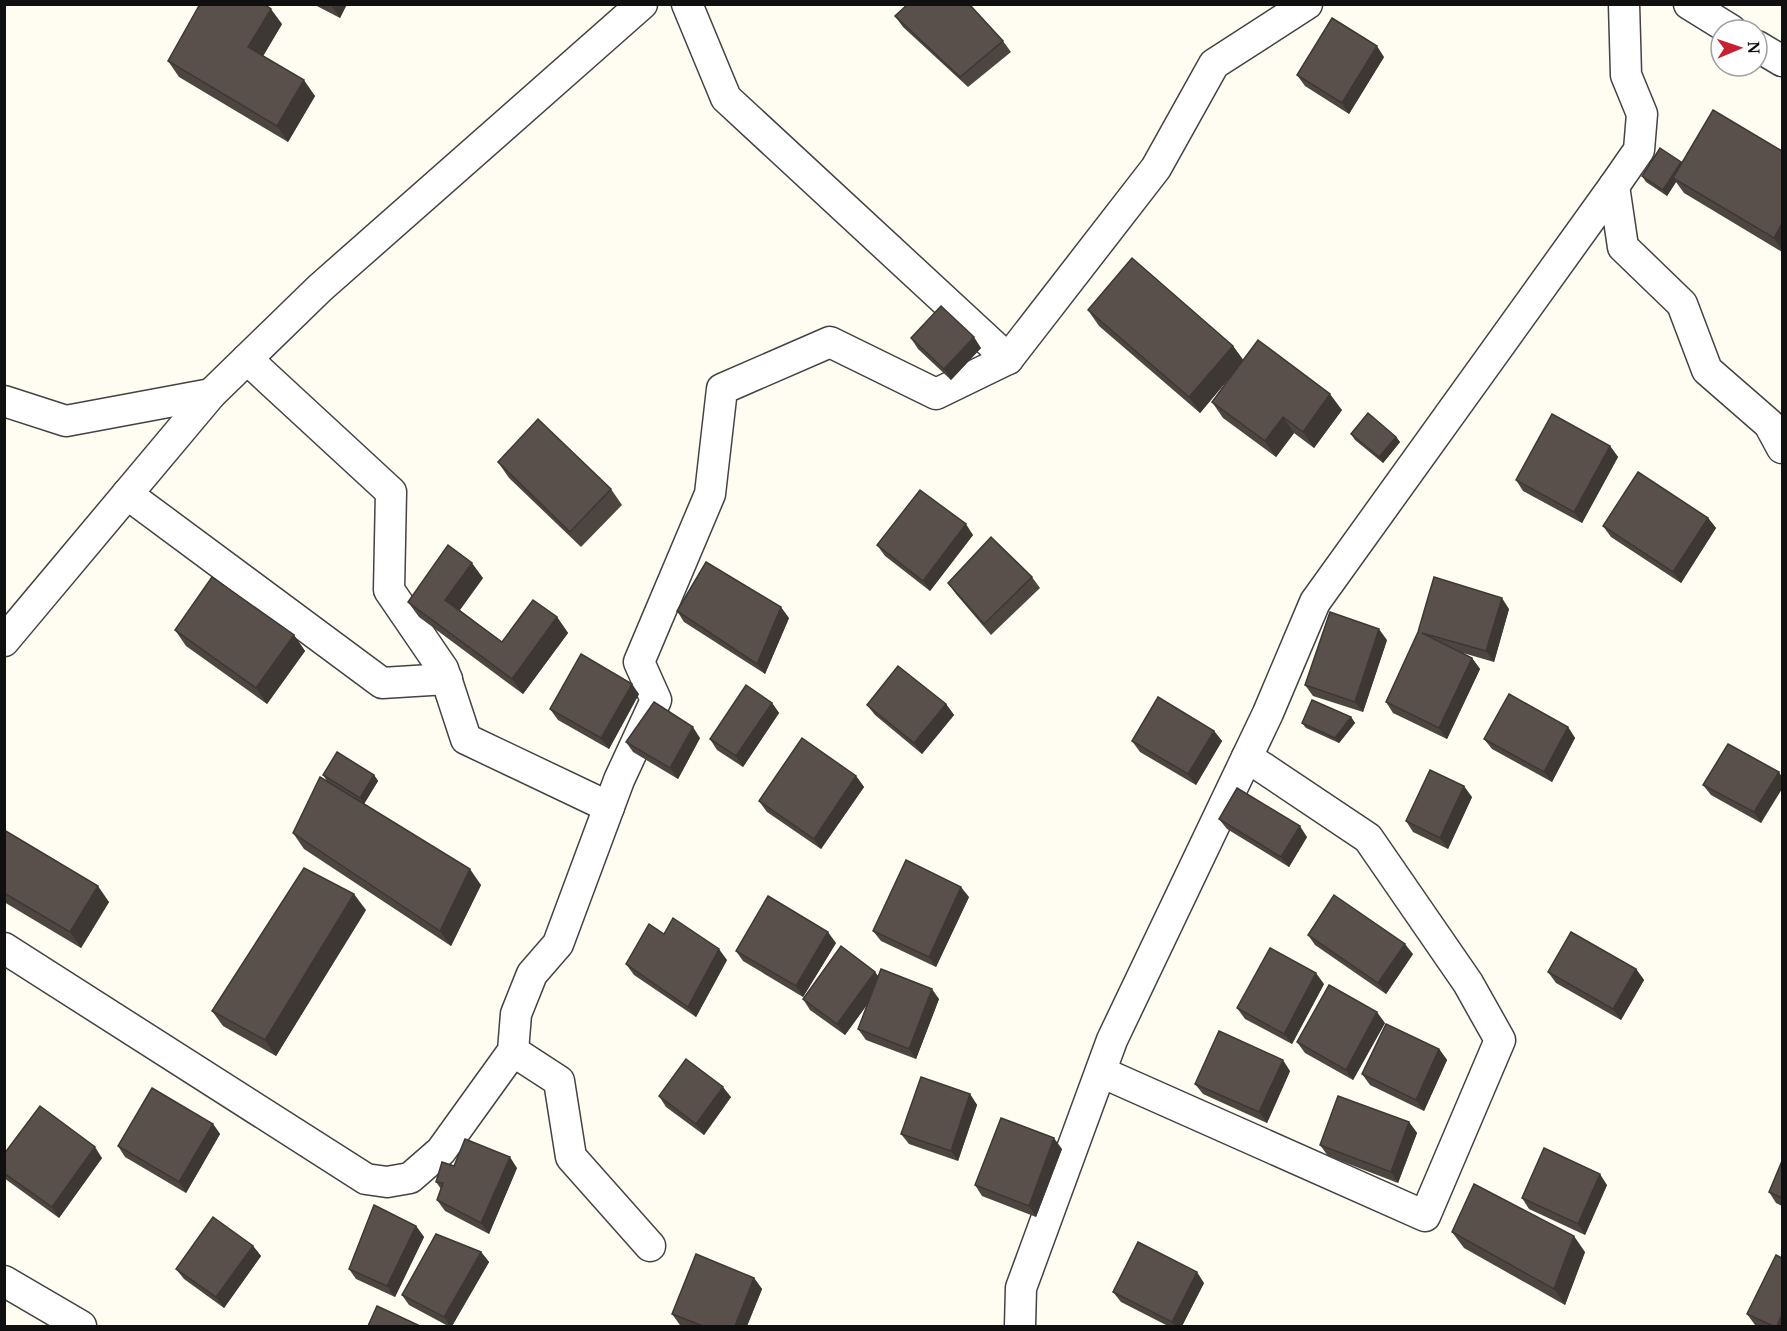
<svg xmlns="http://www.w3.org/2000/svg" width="1787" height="1331" viewBox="0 0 1787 1331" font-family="'Noto Serif',serif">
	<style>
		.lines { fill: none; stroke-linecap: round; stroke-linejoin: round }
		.street-casing { stroke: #434343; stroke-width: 33 }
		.street { stroke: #fff; stroke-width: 30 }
		.wall { fill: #4d4540 }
		.shaded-wall { fill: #3e3834 }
		.building { fill: #59504b; stroke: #3e3834; stroke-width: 1.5 }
	</style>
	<rect width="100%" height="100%" fill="#fffcf2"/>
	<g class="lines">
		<g class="street-casing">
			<g id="street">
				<polyline points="687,4 726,98 1008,359 1156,168 1214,64 1307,4"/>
				<polyline points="1689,4 1731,30"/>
				<polyline points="1757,46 1782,61"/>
				<polyline points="1614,186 1639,150 1642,114 1626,75 1624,4"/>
				<polyline points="247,359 391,492 389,590 443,669 466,739 609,807"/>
				<polyline points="4,401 66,421 211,394"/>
				<polyline points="127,494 382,683 447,679"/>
				<polyline points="4,641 211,394 320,288 642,4"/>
				<polyline points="4,948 366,1179 387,1182 410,1178 441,1151 513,1051 516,1014 532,974 558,944 619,780 656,700 639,662 710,494 722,389 830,342 936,394 1008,359"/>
				<polyline points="513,1051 559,1081 571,1157 650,1246"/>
				<polyline points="1101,1072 1425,1216 1500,1040 1468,983 1368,838 1247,757"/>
				<polyline points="4,1281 81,1326"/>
				<polyline points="1020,1326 1021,1288 1112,1040 1268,713 1315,602 1614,186 1623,247 1682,304 1707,370 1769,424 1782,448"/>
			</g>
		</g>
		<use href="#street" class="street"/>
	</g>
	<g class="wall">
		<polygon points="313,4 347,4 340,18"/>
		<polygon points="895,16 1003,41 1011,52 968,87 903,27"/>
		<polygon points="282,24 263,56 315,96 288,142 179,77 168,61"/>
		<polygon points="1384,57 1349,114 1305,86 1297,75"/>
		<polygon points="1782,151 1782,252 1684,193 1676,182 1667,196 1646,182 1642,176 1681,162"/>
		<polygon points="1088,310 1233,346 1243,360 1342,410 1314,448 1294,433 1276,457 1223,418 1212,402 1234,372 1200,413 1099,326"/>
		<polygon points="911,338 981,348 951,380 918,349"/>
		<polygon points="1351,434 1396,437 1400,442 1383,463 1355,440"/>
		<polygon points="1610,446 1618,457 1582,523 1523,491 1516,480"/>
		<polygon points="498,462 611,489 622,505 581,547 509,478"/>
		<polygon points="1708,518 1716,528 1681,583 1611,537 1603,526"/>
		<polygon points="973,535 930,591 885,556 877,545"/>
		<polygon points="1032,577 1040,588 991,635 956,594 948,583"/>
		<polygon points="483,578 460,610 502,642 557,617 568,633 523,694 419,617 408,602"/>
		<polygon points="1509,609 1494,662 1463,653 1472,658 1480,669 1447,739 1393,713 1386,702 1418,632"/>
		<polygon points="677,611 789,618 765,674 684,622"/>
		<polygon points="175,630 294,635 305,651 267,704 186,646"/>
		<polygon points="1387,640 1363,712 1313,696 1305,685"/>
		<polygon points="639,694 609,749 558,720 550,709"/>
		<polygon points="772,703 779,713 743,767 717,750 710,739"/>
		<polygon points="946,704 954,715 922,754 875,715 867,705"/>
		<polygon points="1351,717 1355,723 1339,743 1306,728 1302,723"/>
		<polygon points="1568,727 1575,738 1552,782 1492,749 1484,739"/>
		<polygon points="1214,731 1222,741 1196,785 1140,752 1132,741"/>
		<polygon points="700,738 678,779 633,752 626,742"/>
		<polygon points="323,775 374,775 378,781 364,804 481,885 451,946 304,849 293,833 327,781"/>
		<polygon points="856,776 864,787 821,849 767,812 759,801"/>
		<polygon points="1782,777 1761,823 1711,795 1703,785"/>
		<polygon points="1472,797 1448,849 1413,832 1406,821"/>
		<polygon points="1219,819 1307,837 1289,867 1227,829"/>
		<polygon points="4,830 109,902 81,948 4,902"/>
		<polygon points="969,897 936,967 881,941 873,931"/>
		<polygon points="366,910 276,1056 223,1026 212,1011"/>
		<polygon points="664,934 727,960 696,1017 634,975 626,964"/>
		<polygon points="1308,935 1413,954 1386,994 1315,945"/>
		<polygon points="836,943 803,997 743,961 736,951"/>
		<polygon points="1636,969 1644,980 1621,1020 1556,983 1548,972"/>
		<polygon points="875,972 878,976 939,999 916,1059 866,1040 858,1029 869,1002 845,1035 810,1010 803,999"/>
		<polygon points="1324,984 1292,1044 1245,1019 1237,1008"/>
		<polygon points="1385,1023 1353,1080 1305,1053 1297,1042"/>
		<polygon points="1439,1049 1447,1060 1424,1111 1370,1085 1362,1074"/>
		<polygon points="1290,1071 1267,1123 1203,1094 1195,1084"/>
		<polygon points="970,1094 977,1105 958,1161 909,1144 901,1134"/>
		<polygon points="659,1096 731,1097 704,1135 666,1107"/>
		<polygon points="1409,1122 1417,1133 1398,1183 1328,1156 1320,1145"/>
		<polygon points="213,1124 220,1134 186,1193 125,1157 118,1146"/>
		<polygon points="1062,1149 1036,1217 982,1196 975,1185"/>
		<polygon points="4,1154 102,1158 59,1218 4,1178"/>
		<polygon points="1782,1161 1782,1206 1776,1203 1769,1192"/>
		<polygon points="454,1166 517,1168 489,1234 445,1211 437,1200 441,1189 436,1182"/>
		<polygon points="1607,1185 1585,1235 1529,1209 1522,1198"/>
		<polygon points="416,1226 424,1237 395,1297 356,1279 349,1269"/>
		<polygon points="1452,1232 1585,1252 1565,1305 1464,1248"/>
		<polygon points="253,1246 261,1256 224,1308 184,1279 176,1269"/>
		<polygon points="481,1252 489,1262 452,1326 448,1326 409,1305 402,1295"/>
		<polygon points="754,1278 762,1289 747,1326 683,1326 680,1325 672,1314"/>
		<polygon points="1204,1283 1182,1326 1168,1326 1121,1302 1113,1292"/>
		<polygon points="1747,1314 1782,1326 1758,1326 1755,1325"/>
	</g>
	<g class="shaded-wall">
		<polygon points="330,4 347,4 340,18"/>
		<polygon points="271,9 282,24 259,63 248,47"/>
		<polygon points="1377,46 1384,57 1349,114 1342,103"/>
		<polygon points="304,80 315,96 288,142 277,126"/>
		<polygon points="1681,162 1677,180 1673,178 1676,182 1667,196 1663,190"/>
		<polygon points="1782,223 1782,250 1774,238"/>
		<polygon points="974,337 981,348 951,380 944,369"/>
		<polygon points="1233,346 1244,361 1200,413 1189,397"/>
		<polygon points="1330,394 1342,410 1314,448 1303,432"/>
		<polygon points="1283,417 1294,433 1276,457 1265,441"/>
		<polygon points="1396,437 1400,442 1383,463 1379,457"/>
		<polygon points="1610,446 1618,457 1582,523 1574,512"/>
		<polygon points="1708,518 1716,528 1681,583 1673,572"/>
		<polygon points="966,524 973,535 930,591 923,581"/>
		<polygon points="472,563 483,578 456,615 445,600"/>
		<polygon points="1502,598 1509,609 1494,662 1486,651"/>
		<polygon points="781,607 789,618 765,674 757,664"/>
		<polygon points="557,617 568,633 523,694 512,679"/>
		<polygon points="1379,629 1387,640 1363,712 1355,702"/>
		<polygon points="294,635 305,651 267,704 256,688"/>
		<polygon points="1472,658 1480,669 1447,739 1439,728"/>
		<polygon points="632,684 639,694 609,749 601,738"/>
		<polygon points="772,703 779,713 743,767 736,756"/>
		<polygon points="946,704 954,715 922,754 914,743"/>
		<polygon points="1351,717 1355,723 1339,743 1335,738"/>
		<polygon points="693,727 700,738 678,779 670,768"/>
		<polygon points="1568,727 1575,738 1552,782 1544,772"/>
		<polygon points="1214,731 1222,741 1196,785 1188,774"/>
		<polygon points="1779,772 1782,777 1782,789 1761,823 1754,812"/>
		<polygon points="374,775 378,781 364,804 360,798"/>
		<polygon points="856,776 864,787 821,849 814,839"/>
		<polygon points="1464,786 1472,797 1448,849 1440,838"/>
		<polygon points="1300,826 1307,837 1289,867 1281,857"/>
		<polygon points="470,869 481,885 451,946 440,931"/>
		<polygon points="98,886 109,902 81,948 70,932"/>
		<polygon points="961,887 969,897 936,967 929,957"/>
		<polygon points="354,894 366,910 276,1056 265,1040"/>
		<polygon points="828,932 836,943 803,997 796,986"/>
		<polygon points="1405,944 1413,954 1386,994 1378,983"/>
		<polygon points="719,949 727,960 696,1017 688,1007"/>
		<polygon points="1636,969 1644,980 1621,1020 1613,1009"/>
		<polygon points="875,972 883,983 845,1035 837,1024"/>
		<polygon points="1316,973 1324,984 1292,1044 1284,1034"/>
		<polygon points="932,989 939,999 916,1059 909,1049"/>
		<polygon points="1377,1012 1385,1023 1353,1080 1346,1070"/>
		<polygon points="1439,1049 1447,1060 1424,1111 1416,1100"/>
		<polygon points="1283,1060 1290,1071 1267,1123 1259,1112"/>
		<polygon points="723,1087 731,1097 704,1135 696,1124"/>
		<polygon points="970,1094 977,1105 958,1161 951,1151"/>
		<polygon points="1409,1122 1417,1133 1398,1183 1391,1172"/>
		<polygon points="213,1124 220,1134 186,1193 179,1182"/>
		<polygon points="1054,1138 1062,1149 1036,1217 1029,1206"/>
		<polygon points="95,1147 102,1158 59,1218 52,1207"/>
		<polygon points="510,1157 517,1168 489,1234 481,1223"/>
		<polygon points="1600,1174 1607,1185 1585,1235 1578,1224"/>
		<polygon points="416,1226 424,1237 395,1297 387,1286"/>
		<polygon points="1574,1236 1585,1252 1565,1305 1554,1289"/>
		<polygon points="253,1246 261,1256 224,1308 216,1297"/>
		<polygon points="481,1252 489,1262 452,1326 450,1326 444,1317"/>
		<polygon points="1197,1272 1204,1283 1182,1326 1175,1326 1172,1322"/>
		<polygon points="754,1278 762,1289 747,1326 735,1326"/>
		<polygon points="1782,1314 1782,1326 1777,1326"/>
	</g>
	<g class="building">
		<polygon points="200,4 264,4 271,9 248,47 304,80 277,126 168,61"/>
		<polygon points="908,4 969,4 1003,41 960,77 895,16"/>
		<polygon points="1332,18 1377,46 1342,103 1297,75"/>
		<polygon points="1713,110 1782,151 1782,223 1774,238 1673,178"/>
		<polygon points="1660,148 1681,162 1663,190 1642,176"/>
		<polygon points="1132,258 1233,346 1189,397 1088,310"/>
		<polygon points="941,306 974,337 944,369 911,338"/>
		<polygon points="1258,340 1330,394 1303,432 1283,417 1265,441 1212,402"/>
		<polygon points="1368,413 1396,437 1379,457 1351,434"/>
		<polygon points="1552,414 1610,446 1574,512 1516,480"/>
		<polygon points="538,419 611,489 570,532 498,462"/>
		<polygon points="1638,472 1708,518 1673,572 1603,526"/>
		<polygon points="920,490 966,524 923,581 877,545"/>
		<polygon points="991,537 1032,577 984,624 948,583"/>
		<polygon points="448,545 472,563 445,600 502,642 533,600 557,617 512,679 408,602"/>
		<polygon points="706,562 781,607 757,664 677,611"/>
		<polygon points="212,577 294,635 256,688 175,630"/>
		<polygon points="1434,577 1502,598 1486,651 1422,633 1472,658 1439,728 1386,702 1418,632"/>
		<polygon points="1330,612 1379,629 1355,702 1305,685"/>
		<polygon points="581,654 632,684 601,738 550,709"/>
		<polygon points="898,666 946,704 914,743 867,705"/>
		<polygon points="746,685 772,703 736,756 710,739"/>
		<polygon points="1509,694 1568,727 1544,772 1484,739"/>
		<polygon points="1158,697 1214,731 1188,774 1132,741"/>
		<polygon points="1312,700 1351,717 1335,738 1302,723"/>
		<polygon points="654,702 693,727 670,768 626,742"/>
		<polygon points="802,738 856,776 814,839 759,801"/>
		<polygon points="1728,744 1779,772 1754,812 1703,785"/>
		<polygon points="337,752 374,775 360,798 323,775"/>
		<polygon points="1430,770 1464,786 1440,838 1406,821"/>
		<polygon points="320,777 470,869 440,931 293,833"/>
		<polygon points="1237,788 1300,826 1281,857 1219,819"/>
		<polygon points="4,830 98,886 70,932 4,893"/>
		<polygon points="906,860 961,887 929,957 873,931"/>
		<polygon points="304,868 354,894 265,1040 212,1011"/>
		<polygon points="1334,895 1405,944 1378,983 1308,935"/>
		<polygon points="768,896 828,932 796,986 736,951"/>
		<polygon points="673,918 719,949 688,1007 626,964 649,924 664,934"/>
		<polygon points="1571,932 1636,969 1613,1009 1548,972"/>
		<polygon points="841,946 875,972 837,1024 803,999"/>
		<polygon points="1270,948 1316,973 1284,1034 1237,1008"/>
		<polygon points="881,969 932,989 909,1049 858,1029"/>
		<polygon points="1329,985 1377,1012 1346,1070 1297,1042"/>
		<polygon points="1386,1024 1439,1049 1416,1100 1362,1074"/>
		<polygon points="1219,1031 1283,1060 1259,1112 1195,1084"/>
		<polygon points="686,1059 723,1087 696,1124 659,1096"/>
		<polygon points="921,1077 970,1094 951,1151 901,1134"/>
		<polygon points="152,1088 213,1124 179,1182 118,1146"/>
		<polygon points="1338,1096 1409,1122 1391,1172 1320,1145"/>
		<polygon points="40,1106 95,1147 52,1207 4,1173 4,1154"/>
		<polygon points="1001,1118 1054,1138 1029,1206 975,1185"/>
		<polygon points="465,1139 510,1157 481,1223 437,1200 443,1183 436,1182 442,1162 454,1166"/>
		<polygon points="1544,1148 1600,1174 1578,1224 1522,1198"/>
		<polygon points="1782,1161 1782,1198 1769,1192"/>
		<polygon points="1474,1184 1574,1236 1554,1289 1452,1232"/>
		<polygon points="374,1205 416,1226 387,1286 349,1269"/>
		<polygon points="213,1217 253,1246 216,1297 176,1269"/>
		<polygon points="436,1234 481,1252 444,1317 402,1295"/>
		<polygon points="1138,1242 1197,1272 1172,1322 1113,1292"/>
		<polygon points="696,1254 754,1278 735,1326 703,1326 672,1314"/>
		<polygon points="1776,1255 1782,1258 1782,1314 1777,1326 1773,1326 1747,1314"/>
		<polygon points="377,1306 420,1326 368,1326"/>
	</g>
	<rect width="1787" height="1331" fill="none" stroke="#101010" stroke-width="12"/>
	<g transform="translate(1739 48) rotate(88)"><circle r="28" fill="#ffffff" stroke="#9f9f9f" stroke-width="1.5"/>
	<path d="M0-4.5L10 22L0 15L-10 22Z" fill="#c62130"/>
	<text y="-9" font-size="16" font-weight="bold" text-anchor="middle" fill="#101010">N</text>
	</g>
</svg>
